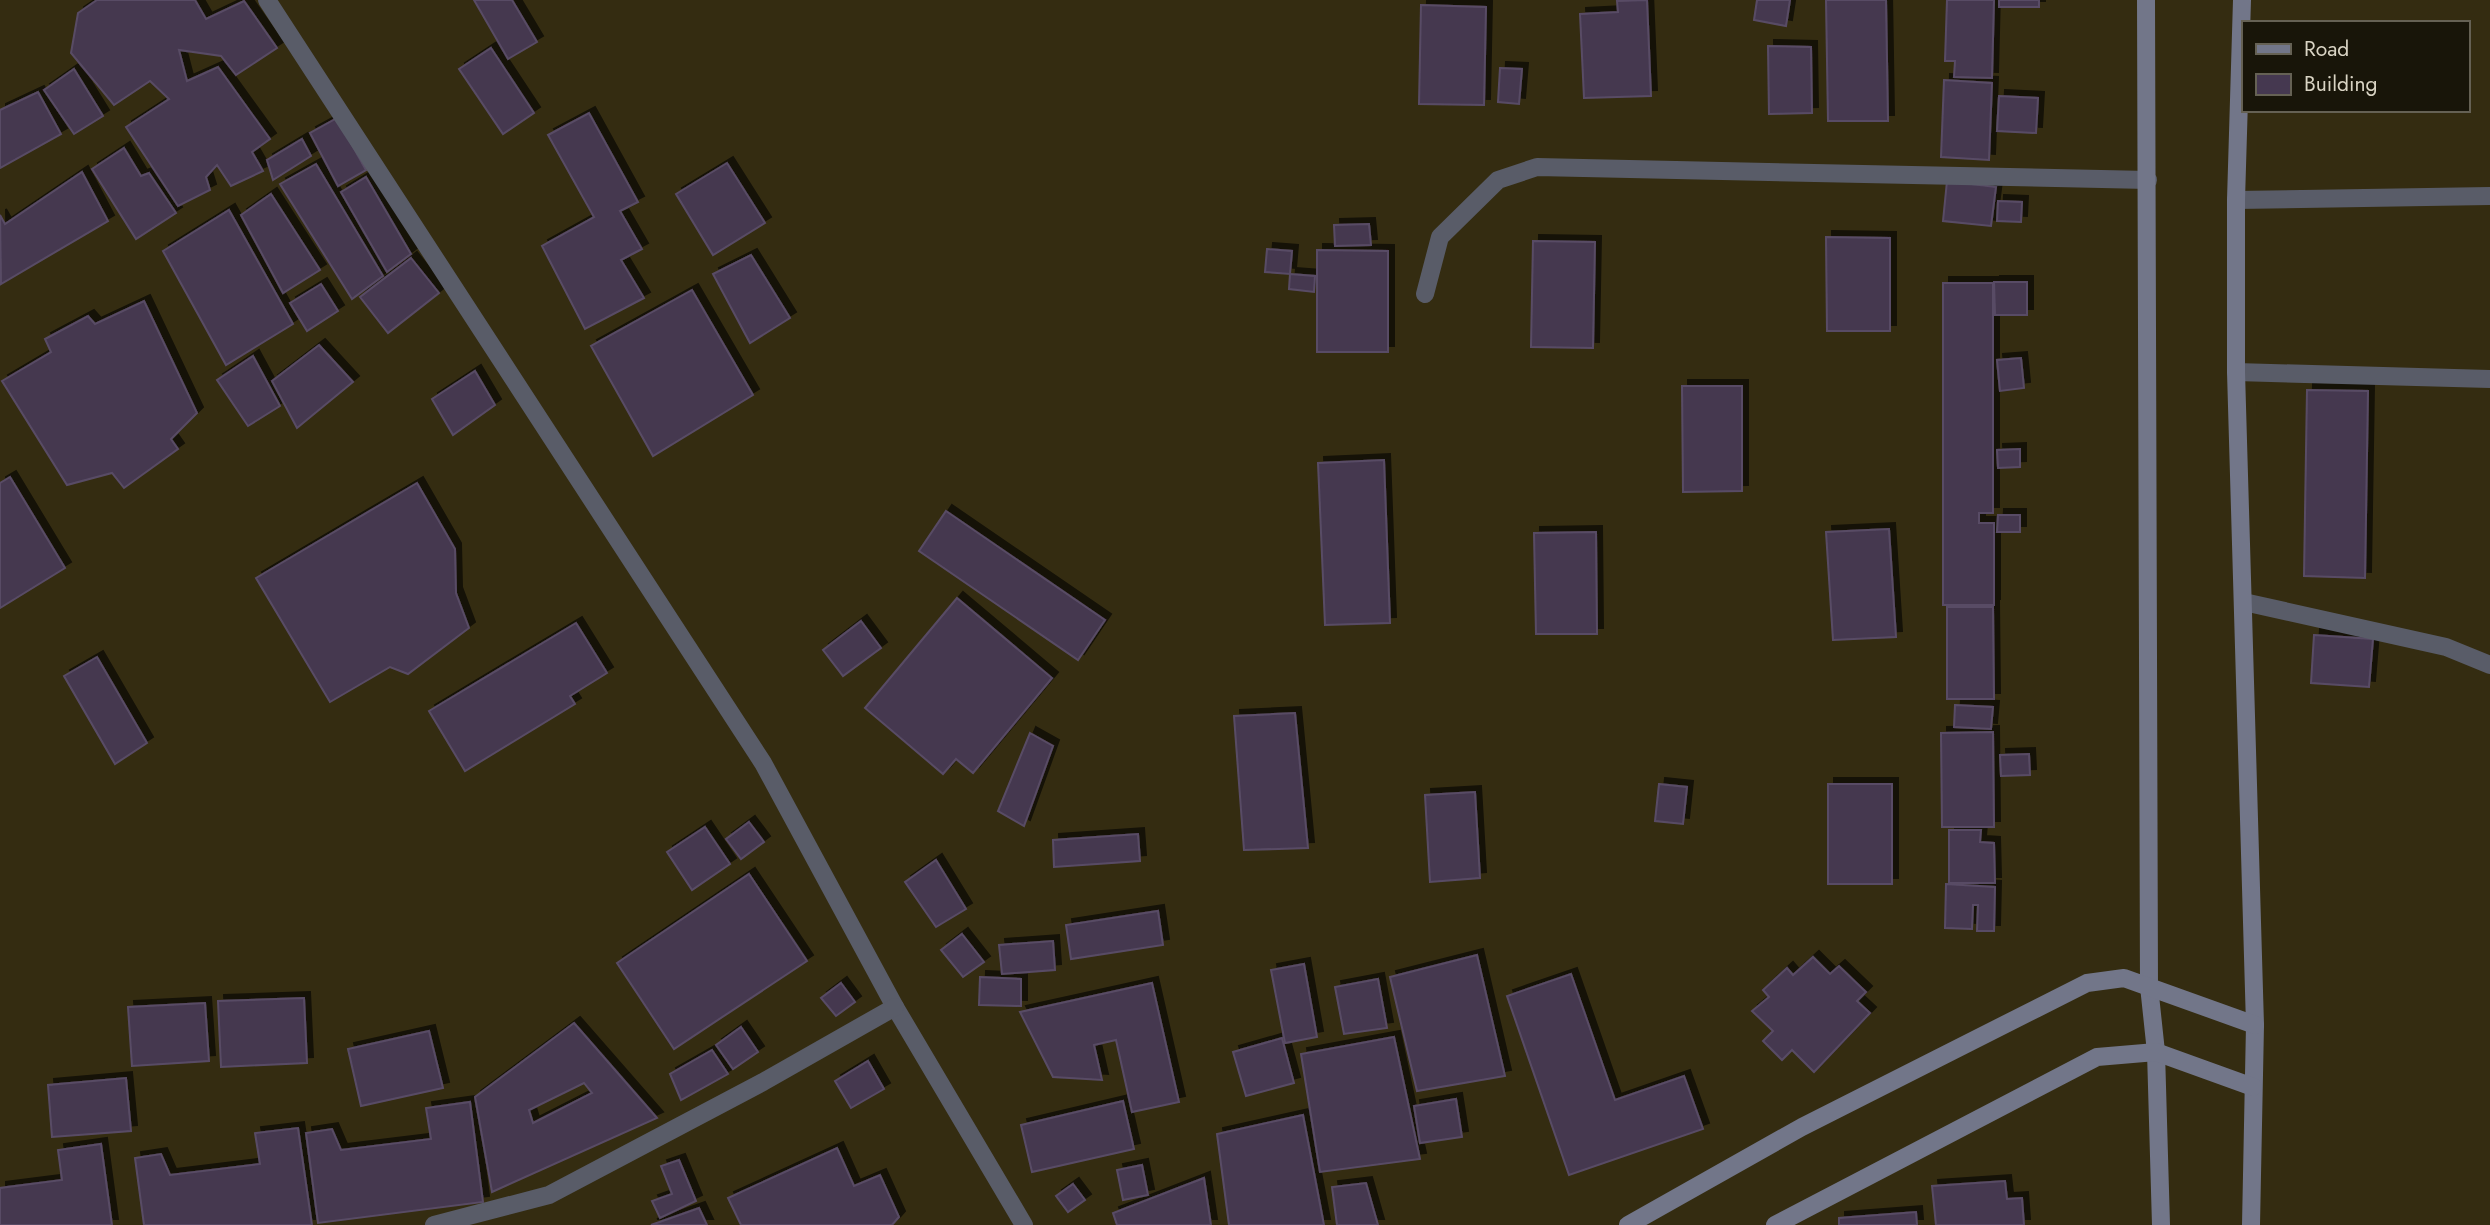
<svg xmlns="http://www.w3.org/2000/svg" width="2490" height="1225" viewBox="0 0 2490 1225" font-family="Jost,sans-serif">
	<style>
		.building { fill: #453850; stroke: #594c65; stroke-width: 2; fill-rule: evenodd; filter: url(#shadow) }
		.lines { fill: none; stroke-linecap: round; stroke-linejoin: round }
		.lane { stroke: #595c68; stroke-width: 18 }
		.street { stroke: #595c68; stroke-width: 18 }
		.secondary { stroke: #727689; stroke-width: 18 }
	</style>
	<defs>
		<filter id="shadow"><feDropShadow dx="6" dy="-6" stdDeviation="0" flood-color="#0009"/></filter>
	</defs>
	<rect width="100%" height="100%" fill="#342c11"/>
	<g class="building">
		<polygon points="97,0 195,0 206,19 244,1 277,48 236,75 221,56 179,50 187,81 218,67 270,139 252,152 263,171 231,186 217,165 206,177 210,190 178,206 126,127 169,99 150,81 114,105 71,53 78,13"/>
		<polygon points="474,0 512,0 537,42 508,59"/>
		<polygon points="1647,0 1651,96 1584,98 1580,14 1618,12 1617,1"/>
		<polygon points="1757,0 1790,0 1786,26 1754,20"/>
		<polygon points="1826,0 1886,0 1888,121 1828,121"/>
		<polygon points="1947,0 1994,0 1992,78 1954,77 1955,61 1945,61"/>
		<rect x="1999" y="0" width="40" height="7"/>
		<polygon points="1421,5 1486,7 1484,105 1419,104"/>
		<polygon points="1768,46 1811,47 1812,113 1769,114"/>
		<polygon points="491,48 534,113 503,134 459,69"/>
		<polygon points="1500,68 1522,69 1519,104 1498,102"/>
		<polygon points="74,69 103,116 74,134 44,90"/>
		<polygon points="1944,80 1992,83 1989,160 1941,157"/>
		<polygon points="38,92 61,134 0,168 0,110"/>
		<polygon points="1999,96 2038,98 2036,133 1997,131"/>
		<polygon points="589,113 638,202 620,211 642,249 621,260 644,298 585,329 542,246 594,217 548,135"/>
		<polygon points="337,118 366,170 338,186 310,133"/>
		<polygon points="302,139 311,156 273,180 267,160"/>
		<polygon points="124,148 141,176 149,173 176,213 136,239 92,169"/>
		<polygon points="727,163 765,223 713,255 676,194"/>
		<polygon points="316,164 383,276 352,299 280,184"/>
		<polygon points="82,172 108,221 1,284 0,215 5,224"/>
		<polygon points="366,177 411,254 387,272 341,192"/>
		<polygon points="1947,181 1996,187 1991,226 1943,221"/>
		<polygon points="271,194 320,270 283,293 241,215"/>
		<polygon points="1998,201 2022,202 2021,222 1997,221"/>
		<polygon points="229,210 293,324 226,365 163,251"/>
		<polygon points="1369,224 1371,245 1335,246 1334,225"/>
		<polygon points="1826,237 1890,238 1890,331 1827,331"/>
		<polygon points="1533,241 1595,242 1593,348 1531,347"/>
		<polygon points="1267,249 1292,251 1290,274 1265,272"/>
		<polygon points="1317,250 1388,251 1388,352 1317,352"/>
		<polygon points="751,255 790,318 750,343 713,274"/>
		<polygon points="411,258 439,293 388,333 360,297"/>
		<polygon points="1290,274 1315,276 1314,292 1289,289"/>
		<polygon points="1994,282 2027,282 2027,315 1995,315"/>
		<polygon points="1943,283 1993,283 1993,513 1979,513 1979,523 1994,523 1994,605 1943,605"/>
		<polygon points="321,284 338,311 307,331 290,303"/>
		<polygon points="692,290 753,395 653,456 591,346"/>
		<polygon points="144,301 197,413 171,439 178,449 124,488 112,473 67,485 2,381 51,352 45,339 88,316 95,324"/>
		<polygon points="319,345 353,382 297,428 272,381"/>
		<polygon points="253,356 280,406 248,426 217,380"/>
		<polygon points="2021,358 2024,388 2000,391 1997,360"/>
		<polygon points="475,371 495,405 453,435 432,399"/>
		<polygon points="1682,386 1742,386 1742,491 1683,492"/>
		<polygon points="2307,390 2368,391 2365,578 2304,576"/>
		<polygon points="2020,449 2020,467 1998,468 1997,450"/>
		<polygon points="1384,460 1390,623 1325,625 1318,463"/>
		<polygon points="10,477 65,568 0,608 0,483"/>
		<polygon points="417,483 455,549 456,593 469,628 408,674 390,667 330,702 256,578"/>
		<polygon points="946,511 1105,620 1078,660 919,551"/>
		<polygon points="1998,515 2020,515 2020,532 1997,532"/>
		<polygon points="1889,529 1896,637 1833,640 1826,532"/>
		<polygon points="1596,532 1597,634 1536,634 1534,533"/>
		<polygon points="957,598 1052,678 973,773 956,759 943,774 865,708"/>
		<polygon points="1947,607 1993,607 1994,699 1947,699"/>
		<polygon points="861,621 881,648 843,676 823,650"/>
		<polygon points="576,623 607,673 570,696 575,704 465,771 429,711"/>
		<polygon points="2314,635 2373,639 2369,687 2311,683"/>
		<polygon points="97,657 147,743 115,764 64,676"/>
		<polygon points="1955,705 1993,707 1991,729 1954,727"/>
		<polygon points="1295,713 1308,848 1244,850 1234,716"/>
		<polygon points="1993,732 1994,827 1942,827 1941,733"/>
		<polygon points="1030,733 1053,746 1024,826 998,811"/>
		<polygon points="2029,754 2030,775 2001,776 2000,755"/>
		<polygon points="1659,784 1687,787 1683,824 1655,821"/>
		<rect x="1828" y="784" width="64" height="100"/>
		<polygon points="1475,792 1480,878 1430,882 1425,795"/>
		<polygon points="749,822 764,842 741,859 726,839"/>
		<polygon points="705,827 730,864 692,890 667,852"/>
		<polygon points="1949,830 1981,830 1980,842 1994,843 1995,883 1949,883"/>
		<polygon points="1138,834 1140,861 1054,867 1053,840"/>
		<polygon points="936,860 966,909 936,927 905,882"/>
		<polygon points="749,874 807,961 674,1049 617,963"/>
		<polygon points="1946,884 1995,887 1994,931 1977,931 1978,905 1973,905 1972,929 1945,928"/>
		<polygon points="1158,911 1163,945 1071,959 1066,925"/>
		<polygon points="962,934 984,962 963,977 941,950"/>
		<polygon points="1053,941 1055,970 1002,974 999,945"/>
		<polygon points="1477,955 1505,1076 1417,1091 1390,977"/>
		<polygon points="1813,957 1830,974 1839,966 1866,992 1857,1001 1870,1013 1814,1072 1792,1050 1782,1060 1763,1041 1773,1031 1752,1011 1769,997 1763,990 1787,968 1793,975"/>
		<polygon points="1304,964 1317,1037 1285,1043 1271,970"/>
		<polygon points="1571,974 1615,1100 1684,1076 1703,1129 1569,1175 1507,996"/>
		<polygon points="980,977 1021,979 1021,1006 979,1005"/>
		<polygon points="1378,979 1387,1028 1344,1034 1335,987"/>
		<polygon points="841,983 855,1002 836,1016 821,998"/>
		<polygon points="1152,983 1179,1102 1132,1112 1116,1040 1094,1045 1102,1080 1053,1077 1020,1012"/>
		<polygon points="304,998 307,1063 221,1067 218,1001"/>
		<polygon points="205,1003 209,1061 132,1066 128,1007"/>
		<path d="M574 1023 657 1118 492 1192 475 1097ZM584 1083 592 1093 533 1123 529 1110Z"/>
		<polygon points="741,1027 758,1052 733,1069 716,1045"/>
		<polygon points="429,1031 443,1088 361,1106 348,1049"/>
		<polygon points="1394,1037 1420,1159 1320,1172 1301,1054"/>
		<polygon points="1282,1038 1294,1083 1246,1096 1233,1052"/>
		<polygon points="712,1050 728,1074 681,1100 670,1074"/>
		<polygon points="868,1061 884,1089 851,1108 835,1081"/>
		<polygon points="126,1078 131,1131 52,1137 48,1085"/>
		<polygon points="1456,1099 1462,1137 1420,1143 1414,1106"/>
		<polygon points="1123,1101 1134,1149 1032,1172 1021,1125"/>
		<polygon points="470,1102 483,1202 318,1223 306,1133 332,1129 341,1150 431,1139 426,1108"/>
		<polygon points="1303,1115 1324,1225 1229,1225 1217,1134"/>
		<polygon points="298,1128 312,1225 144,1225 135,1158 161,1154 170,1175 260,1164 255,1133"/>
		<polygon points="101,1144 112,1225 0,1225 0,1188 62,1180 58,1150"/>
		<polygon points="837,1148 854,1186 880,1175 899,1217 892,1225 741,1225 728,1198"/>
		<polygon points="679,1160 696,1201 660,1218 652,1201 672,1194 661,1166"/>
		<polygon points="1142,1165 1148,1195 1123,1200 1117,1170"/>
		<polygon points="1204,1178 1211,1225 1117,1225 1113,1213"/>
		<polygon points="2005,1181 2007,1199 2022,1198 2024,1225 1936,1225 1932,1186"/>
		<polygon points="1366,1183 1378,1225 1337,1225 1332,1187"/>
		<polygon points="1073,1184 1085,1200 1068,1212 1056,1196"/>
		<polygon points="699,1208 707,1225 651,1225"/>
		<polygon points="1916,1212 1917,1225 1839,1225 1839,1218"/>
	</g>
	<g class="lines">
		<polyline class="lane" points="1425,294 1440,237 1498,180 1537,167 2148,180"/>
		<g class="street">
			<polyline points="267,0 763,763 895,1007 1024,1225"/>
			<polyline points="2236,200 2490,196"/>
			<polyline points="2236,372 2490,379"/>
			<polyline points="2244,602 2446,647 2490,665"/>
			<polyline points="434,1225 549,1195 763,1082 895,1007"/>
		</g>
		<g class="secondary">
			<polyline points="2146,0 2149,986 2156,1052 2161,1225"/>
			<polyline points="2242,0 2236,200 2236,372 2255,1025 2251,1225"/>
			<polyline points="1628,1225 1802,1127 2087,983 2124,978 2255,1025"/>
			<polyline points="1775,1225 2097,1057 2156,1052 2253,1087"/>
		</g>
	</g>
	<rect x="2242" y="21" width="228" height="91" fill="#181509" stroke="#656154" stroke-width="2"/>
	<rect x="2256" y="44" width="35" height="10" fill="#727689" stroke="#656154" stroke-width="2"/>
	<text x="2304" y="56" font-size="21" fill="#d9d4c4">Road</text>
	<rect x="2256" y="74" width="35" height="21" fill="#453850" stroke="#656154" stroke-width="2"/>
	<text x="2304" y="91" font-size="21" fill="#d9d4c4">Building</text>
</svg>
